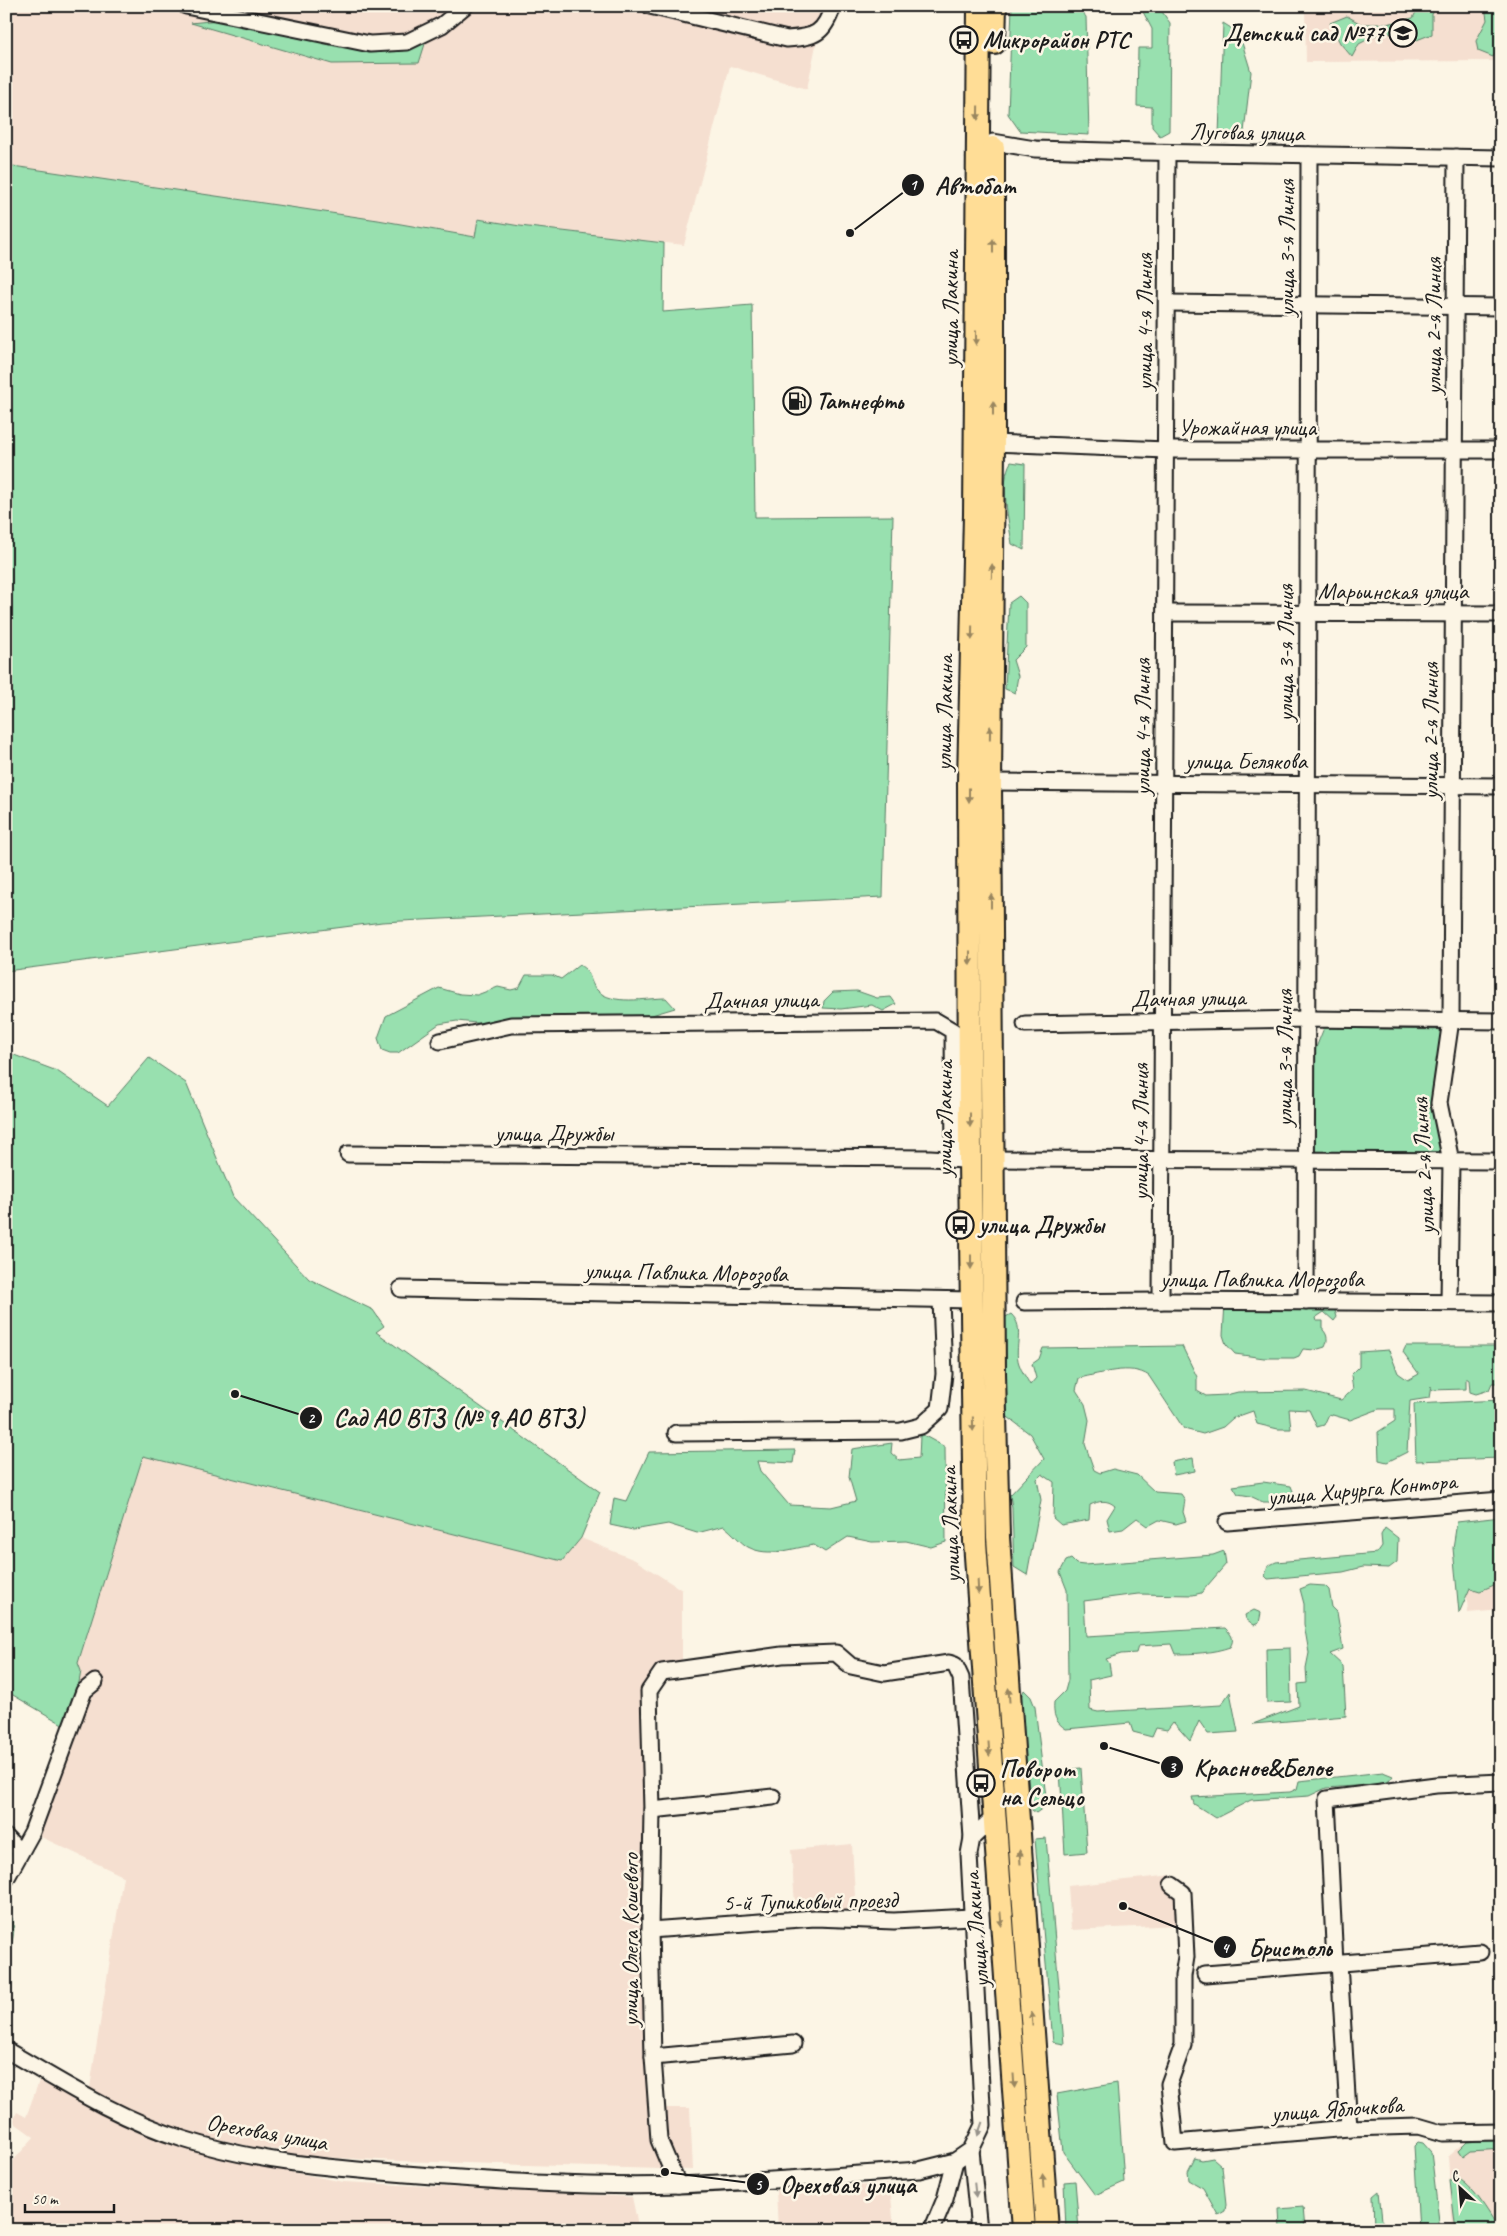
<svg xmlns="http://www.w3.org/2000/svg" width="1507" height="2236" viewBox="0 0 1507 2236" font-family="Caveat,sans-serif">
	<style>
		.built { fill: #f5dfd0 }
		.green { fill: #98e0af; stroke: #5a7e66 }
		.lines { fill: none; stroke-linecap: round; stroke-linejoin: round }
		.minor-casing { stroke: #1c1c1c; stroke-width: 19 }
		.highway-casing { stroke: #1c1c1c; stroke-width: 26 }
		.minor { stroke: #fcf5e5; stroke-width: 15 }
		.highway { stroke: #ffdd96; stroke-width: 22 }
		.oneway { fill: #99865f }
		.oneway2 { fill: #97938b }
		.labels { text-anchor: middle; stroke-width: 5; stroke-linejoin: round; paint-order: stroke }
		.poi-label { font-size: 24px; font-weight: bold; fill: #1c1c1c; stroke: #fcf5e5; text-anchor: start }
		.street-label { font-size: 24px; fill: #1c1c1c; stroke: #fcf5e5 }
		.leader { fill: none; stroke: #1c1c1c; stroke-width: 2 }
		.callout-dot { fill: #1c1c1c; stroke: #fcf5e5; stroke-width: 2 }
		.mark-label { font-size: 15px; text-anchor: middle; font-weight: bold; fill: #fff }
		.callout-label { font-size: 25px; text-anchor: middle; font-weight: bold; fill: #1c1c1c; stroke: #fcf5e5; stroke-width: 5; stroke-linejoin: round; paint-order: stroke }
	</style>
	<rect width="100%" height="100%" fill="#fcf5e5"/>
	<filter id="ink" filterUnits="userSpaceOnUse"><feTurbulence type="fractalNoise" baseFrequency=".02" numOctaves="2"/><feDisplacementMap in="SourceGraphic" scale="10" xChannelSelector="R" yChannelSelector="G"/><feConvolveMatrix kernelMatrix="1 2 1 2 8 2 1 2 1" color-interpolation-filters="sRGB"/></filter>
	<g filter="url(#ink)">
		<g class="built">
			<polygon points="6,6 824,6 807,89 730,66 684,245 520,226 478,219 475,237 378,220 6,165"/>
			<polygon points="1305,6 1501,6 1501,61 1306,62"/>
			<polygon points="143,1456 562,1561 581,1538 635,1560 682,1590 682,1660 655,1693 658,2061 663,2108 690,2108 693,2170 400,2161 299,2156 280,2150 257,2148 179,2130 89,2094 123,1876 35,1834 81,1671 78,1664"/>
			<polygon points="1501,1521 1501,1610 1468,1613 1462,1525"/>
			<polygon points="852,1844 856,1914 796,1918 791,1850"/>
			<polygon points="1173,1875 1179,1925 1071,1930 1068,1886"/>
			<polygon points="39,2081 93,2107 238,2162 344,2182 632,2197 639,2230 6,2230 6,2169 34,2137 12,2121 17,2112 26,2117"/>
			<polygon points="1501,2143 1501,2230 1453,2230 1448,2157 1462,2145"/>
			<polygon points="890,2184 894,2230 778,2230 776,2190"/>
		</g>
		<g class="green">
			<polygon points="1012,6 1078,6 1086,17 1089,135 1020,131 1008,114"/>
			<polygon points="1140,6 1158,6 1170,23 1169,131 1160,136 1152,127 1152,107 1137,106 1138,48 1152,48 1152,29"/>
			<polygon points="1419,6 1438,6 1432,14 1432,34 1404,45 1386,30 1359,44 1352,57 1340,43 1330,23 1347,16 1361,24 1387,24 1413,18"/>
			<polygon points="1485,6 1501,6 1501,44 1493,57 1478,51 1476,41 1487,20"/>
			<polygon points="227,19 372,49 425,44 419,63 332,64 191,23"/>
			<polygon points="1223,23 1239,33 1251,72 1244,132 1219,135"/>
			<polygon points="6,165 378,220 475,237 478,219 520,226 664,243 663,312 752,305 755,517 893,516 883,897 382,922 6,971"/>
			<path d="M1011 462 1025 464 1024 550 1012 544C1009 522 999 480 1011 462Z"/>
			<polygon points="1019,596 1026,603 1026,647 1013,660 1018,676 1015,693 1005,689 1009,603"/>
			<path d="M579 965C593 972 588 981 597 990 612 1006 646 998 666 998L675 1008 645 1017 541 1016 476 1023 457 1021 439 1024 398 1053H390L382 1050 378 1038 386 1016 439 988 460 994 477 995 498 987 511 990 519 988 526 975H552L561 979Z"/>
			<polygon points="857,991 877,998 891,997 896,1004 883,1011 872,1005 841,1009 823,1008 824,1001 833,992"/>
			<polygon points="1324,1028 1444,1030 1447,1159 1321,1158 1314,1151 1313,1055"/>
			<polygon points="6,1052 57,1071 108,1106 149,1058 186,1083 233,1197 309,1279 373,1310 384,1326 376,1332 600,1492 581,1538 562,1561 143,1456 78,1663 81,1671 71,1729 6,1691"/>
			<path d="M1225 1303 1333 1304 1337 1317 1334 1321 1324 1312 1315 1318 1316 1321H1323V1330C1328 1335 1328 1341 1325 1347L1315 1350 1303 1349 1299 1356 1294 1358H1264L1235 1354 1226 1344 1223 1335Z"/>
			<path d="M1011 1314C1026 1328 1013 1347 1019 1364 1021 1371 1027 1378 1030 1385L1036 1378 1032 1364 1039 1359 1043 1348 1182 1346 1197 1377V1391L1206 1396 1226 1395 1238 1392 1306 1391 1341 1400 1353 1390 1351 1375 1359 1367V1352L1389 1350 1398 1373 1408 1380 1419 1374 1403 1352 1406 1346H1501V1383H1492L1489 1390 1476 1394 1470 1392 1469 1380 1466 1378V1389L1431 1390V1386L1429 1398 1410 1401 1407 1452 1387 1462 1379 1460 1378 1432 1395 1421V1409H1379L1350 1420 1329 1414 1324 1425 1317 1427 1309 1410 1289 1409 1291 1429H1278L1257 1424 1253 1411 1233 1418 1223 1427 1203 1434 1184 1429 1149 1376C1131 1363 1100 1374 1079 1378L1076 1390 1085 1404 1089 1420 1085 1444 1094 1470 1100 1473 1113 1469 1137 1475 1155 1492 1181 1494 1185 1500 1183 1512 1186 1521 1176 1524 1159 1520 1148 1526 1137 1518 1123 1529 1110 1531 1107 1519 1115 1506C1107 1499 1099 1501 1090 1505L1089 1520 1061 1525 1053 1518 1054 1482 1042 1474 1037 1479 1041 1500 1027 1575 1014 1567 1012 1507 1010 1495 1044 1459 1030 1434 1000 1411 1002 1319Z"/>
			<polygon points="1501,1400 1501,1458 1416,1461 1414,1404"/>
			<path d="M923 1435 945 1447 946 1542 931 1547 906 1541 872 1542 848 1537 825 1552 814 1545C792 1548 769 1558 748 1547 741 1543 732 1532 724 1526L697 1533 668 1524 633 1530 610 1525 614 1498 626 1501 649 1452 795 1450 793 1463 757 1461 760 1471 789 1505 831 1507 856 1501 849 1477 852 1449 892 1443 891 1453 899 1460 919 1458 920 1436Z"/>
			<polygon points="1193,1458 1195,1471 1174,1475 1172,1462"/>
			<polygon points="1263,1482 1291,1486 1294,1494 1302,1502 1263,1502 1250,1496 1238,1494 1233,1486"/>
			<polygon points="1501,1517 1501,1582 1480,1591 1470,1588 1459,1613 1453,1548 1457,1522"/>
			<polygon points="1385,1528 1398,1538 1397,1562 1389,1568 1363,1567 1343,1572 1268,1579 1265,1576 1268,1566 1276,1562 1377,1553 1382,1546 1381,1535"/>
			<path d="M1224 1551 1226 1564 1201 1593 1193 1595 1138 1594 1084 1601 1086 1636 1225 1628C1232 1635 1235 1639 1230 1647 1213 1653 1193 1654 1175 1654L1171 1644 1138 1646 1136 1653 1121 1654 1106 1659 1109 1663 1111 1675 1089 1680 1090 1710 1098 1712 1221 1705 1230 1692 1238 1732 1208 1734 1199 1721 1190 1741 1173 1722 1167 1730 1156 1728 1152 1737 1133 1732 1130 1723 1066 1729C1055 1722 1053 1715 1054 1702L1065 1691 1068 1680 1067 1590 1060 1572 1066 1561 1071 1559 1076 1564 1084 1565 1213 1555Z"/>
			<polygon points="1310,1585 1325,1586 1329,1590 1332,1607 1337,1612 1343,1649 1330,1654 1343,1666 1346,1716 1253,1724 1299,1706 1298,1684 1307,1683 1306,1668 1309,1653 1304,1624 1304,1604 1300,1589"/>
			<polygon points="1254,1610 1261,1613 1259,1623 1254,1625 1246,1619 1245,1615"/>
			<polygon points="1290,1648 1291,1702 1267,1703 1266,1649"/>
			<polygon points="1024,1690 1031,1697 1035,1707 1046,1797 1043,1808 1036,1813 1032,1810 1030,1800 1020,1699"/>
			<polygon points="1081,1768 1087,1852 1065,1854 1060,1770"/>
			<polygon points="1383,1772 1393,1776 1389,1781 1381,1784 1326,1788 1309,1796 1251,1800 1216,1818 1194,1804 1192,1797 1290,1792 1297,1789 1299,1781"/>
			<polygon points="1046,1838 1064,2044 1053,2042 1035,1839"/>
			<path d="M6 1911C19 1924 13 1942 6 1957Z"/>
			<polygon points="1117,2083 1124,2182 1095,2195 1063,2152 1057,2094"/>
			<polygon points="1501,2139 1501,2149 1471,2151 1463,2157 1459,2151 1468,2142"/>
			<polygon points="1418,2142 1423,2143 1431,2152 1440,2230 1419,2230 1414,2146"/>
			<polygon points="1195,2158 1202,2160 1213,2158 1222,2166 1226,2204 1225,2211 1218,2215 1203,2188 1189,2180 1188,2172"/>
			<path d="M1453 2175C1474 2185 1487 2211 1500 2230H1456L1450 2181Z"/>
			<polygon points="1075,2181 1079,2230 1066,2230 1064,2182"/>
			<polygon points="1379,2191 1383,2230 1374,2230 1373,2196"/>
			<polygon points="1303,2207 1305,2230 1280,2230 1279,2209"/>
		</g>
		<g class="lines">
			<g class="minor-casing">
				<g id="minor">
					<polyline points="186,6 370,44 407,42 442,25 465,6"/>
					<path d="M650 6 787 39C815 37 824 34 833 6"/>
					<polyline points="993,142 1035,149 1141,152 1501,158"/>
					<polyline points="1167,303 1501,307"/>
					<polyline points="993,443 1166,450 1501,450"/>
					<polyline points="1165,613 1501,614"/>
					<polyline points="990,782 1501,786"/>
					<polyline points="1025,1024 1307,1019 1501,1021"/>
					<polyline points="440,1041 511,1025 936,1021 953,1031 954,1159"/>
					<polyline points="348,1154 930,1158 964,1160"/>
					<polyline points="992,1159 1501,1161"/>
					<polyline points="401,1289 971,1300"/>
					<polyline points="1161,1301 1167,153"/>
					<polyline points="1024,1302 1161,1301 1501,1303"/>
					<polyline points="1306,1302 1309,155"/>
					<polyline points="1449,1302 1451,1161 1439,1103 1451,1020 1456,157"/>
					<polyline points="676,1433 901,1431 921,1426 940,1409 944,1374 941,1300"/>
					<polyline points="1227,1522 1501,1500"/>
					<polyline points="652,1810 773,1797"/>
					<polyline points="6,1837 20,1852"/>
					<polyline points="6,1879 32,1832 84,1691 95,1682"/>
					<polyline points="1172,1885 1183,1893 1186,1957 1183,1976 1183,2045 1169,2084 1175,2143 1349,2128 1418,2126 1442,2133 1501,2132"/>
					<polyline points="650,1930 815,1918 894,1921 971,1917"/>
					<polyline points="1339,1963 1349,2128"/>
					<polyline points="1335,1964 1327,1799 1436,1785 1501,1782"/>
					<polyline points="1205,1974 1480,1952"/>
					<path d="M6 2050C63 2083 119 2119 183 2139 255 2162 330 2168 406 2174 496 2181 588 2188 679 2185 759 2182 839 2175 919 2170L955 2161 971 2150 983 2125 969 1854 972 1838 993 1818"/>
					<polyline points="653,2057 793,2044"/>
					<polyline points="971,2150 979,2230"/>
					<polyline points="678,2185 659,2140 653,2057 650,1930 652,1810 649,1691 662,1672 782,1655 836,1653 851,1666 884,1673 949,1663 955,1665 961,1678 972,1838"/>
					<polyline points="932,2230 945,2199 955,2161"/>
				</g>
			</g>
			<g class="highway-casing">
				<g id="highway">
					<polyline points="979,6 975,514 969,781 970,1161 975,1542 1024,2230"/>
					<polyline points="994,43 995,6"/>
					<polyline points="993,148 993,443 990,782 994,1373 998,1537 1047,2230"/>
				</g>
			</g>
			<use href="#minor" class="minor"/>
			<use href="#highway" class="highway"/>
		</g>
		<defs><path id="oneway-solid" d="M-6-.8H1V-3.2L6.5 0L1 3.2V.8H-6Z" transform="scale(1.25)"/></defs>
		<g class="oneway">
			<use href="#oneway-solid" transform="translate(978 113) rotate(91)"/>
			<use href="#oneway-solid" transform="translate(993 246) rotate(-90)"/>
			<use href="#oneway-solid" transform="translate(976 338) rotate(90)"/>
			<use href="#oneway-solid" transform="translate(993 408) rotate(-90)"/>
			<use href="#oneway-solid" transform="translate(992 571) rotate(-89)"/>
			<use href="#oneway-solid" transform="translate(972 633) rotate(91)"/>
			<use href="#oneway-solid" transform="translate(990 733) rotate(-89)"/>
			<use href="#oneway-solid" transform="translate(969 795) rotate(90)"/>
			<use href="#oneway-solid" transform="translate(991 901) rotate(-90)"/>
			<use href="#oneway-solid" transform="translate(970 958) rotate(90)"/>
			<use href="#oneway-solid" transform="translate(970 1120) rotate(90)"/>
			<use href="#oneway-solid" transform="translate(971 1262) rotate(90)"/>
			<use href="#oneway-solid" transform="translate(973 1424) rotate(89)"/>
			<use href="#oneway-solid" transform="translate(978 1587) rotate(87)"/>
			<use href="#oneway-solid" transform="translate(1009 1695) rotate(-94)"/>
			<use href="#oneway-solid" transform="translate(989 1749) rotate(86)"/>
			<use href="#oneway-solid" transform="translate(1020 1857) rotate(-94)"/>
			<use href="#oneway-solid" transform="translate(1001 1919) rotate(85)"/>
			<use href="#oneway-solid" transform="translate(1032 2019) rotate(-94)"/>
			<use href="#oneway-solid" transform="translate(1014 2081) rotate(86)"/>
			<use href="#oneway-solid" transform="translate(1043 2181) rotate(-94)"/>
		</g>
		<g class="oneway2">
			<use href="#oneway-solid" transform="translate(980 2129) rotate(109)"/>
			<use href="#oneway-solid" transform="translate(975 2190) rotate(84)"/>
		</g>
	</g>
	<defs>
		<g id="school-ring" transform="scale(1.4375)"><circle r="9.5" fill="#fcf5e5" stroke="#1c1c1c" stroke-width="1.5"/><path d="M0-5L7-2L0 1L-7-2ZM-4 1L0 2.5L4 1V4Q0 6-4 4Z" fill="#1c1c1c"/></g>
		<g id="bus-ring" transform="scale(1.4375)"><circle r="9.5" fill="#fcf5e5" stroke="#1c1c1c" stroke-width="1.5"/><path d="M-5-6H5V4H4V6H2V4H-2V6H-4V4H-5ZM-3.5-4V0h7V-4ZM-3.5 1.2v1.5H-2V1.2ZM2 1.2v1.5H3.5V1.2Z" fill="#1c1c1c"/></g>
		<g id="fuel-ring" transform="scale(1.4375)"><circle r="9.5" fill="#fcf5e5" stroke="#1c1c1c" stroke-width="1.5"/><path d="M-5.5-6h7V0h2V4h1.3V-2.5L3-4.5l.8-.8L6-3V5H2.5V1h-1V6h-7ZM-4.2-4.7v3.2H.2V-4.7Z" fill="#1c1c1c"/></g>
	</defs>
	<g fill-rule="evenodd">
		<use href="#school-ring" x="1403" y="33"/>
		<use href="#bus-ring" x="964" y="40"/>
		<use href="#fuel-ring" x="797" y="401"/>
		<use href="#bus-ring" x="960" y="1225"/>
		<use href="#bus-ring" x="981" y="1783"/>
	</g>
	<g class="labels">
		<g class="poi-label">
			<text x="1384" y="41" text-anchor="end">Детский сад №77</text>
			<text x="983" y="48">Микрорайон РТС</text>
			<text x="816" y="409">Татнефть</text>
			<text x="979" y="1233">улица Дружбы</text>
			<text x="1000" y="1777">Поворот<tspan x="1000" dy="28">на Сельцо</tspan></text>
		</g>
		<g class="street-label">
			<text transform="translate(1247 132) rotate(1)" y="8">Луговая улица</text>
			<text transform="translate(1286 248) rotate(-90)" y="8">улица 3-я Линия</text>
			<text transform="translate(950 309) rotate(-90)" y="8">улица Лакина</text>
			<text transform="translate(1144 322) rotate(-90)" y="8">улица 4-я Линия</text>
			<text transform="translate(1433 326) rotate(-90)" y="8">улица 2-я Линия</text>
			<text x="1247" y="435">Урожайная улица</text>
			<text x="1393" y="599">Марьинская улица</text>
			<text transform="translate(1285 653) rotate(-90)" y="8">улица 3-я Линия</text>
			<text transform="translate(944 713) rotate(-89)" y="8">улица Лакина</text>
			<text transform="translate(1142 727) rotate(-90)" y="8">улица 4-я Линия</text>
			<text transform="translate(1430 731) rotate(-90)" y="8">улица 2-я Линия</text>
			<text x="1246" y="769">улица Белякова</text>
			<text transform="translate(1188 998) rotate(-1)" y="8">Дачная улица</text>
			<text transform="translate(761 1000) rotate(-1)" y="8">Дачная улица</text>
			<text transform="translate(1284 1058) rotate(-90)" y="8">улица 3-я Линия</text>
			<text transform="translate(944 1119) rotate(-90)" y="8">улица Лакина</text>
			<text transform="translate(1140 1132) rotate(-90)" y="8">улица 4-я Линия</text>
			<text x="554" y="1141">улица Дружбы</text>
			<text transform="translate(1423 1166) rotate(-93)" y="8">улица 2-я Линия</text>
			<text transform="translate(686 1272) rotate(1)" y="8">улица Павлика Морозова</text>
			<text x="1262" y="1287">улица Павлика Морозова</text>
			<text transform="translate(1362 1489) rotate(-5)" y="8">улица Хирурга Контора</text>
			<text transform="translate(950 1525) rotate(-92)" y="8">улица Лакина</text>
			<text transform="translate(810 1901) rotate(-1)" y="8">5-й Тупиковый проезд</text>
			<text transform="translate(976 1930) rotate(-95)" y="8">улица Лакина</text>
			<text transform="translate(630 1940) rotate(-90)" y="8">улица Олега Кошевого</text>
			<text transform="translate(1337 2109) rotate(-4)" y="8">улица Яблочкова</text>
			<text transform="translate(267 2132) rotate(10)" y="8">Ореховая улица</text>
		</g>
	</g>
	<path class="leader" d="M850 233L913 185M235 1394L311 1418M1104 1746L1172 1767M1123 1906L1225 1947M665 2172L758 2184"/>
	<g class="callout-dot">
		<circle cx="850" cy="233" r="5"/>
		<circle cx="235" cy="1394" r="5"/>
		<circle cx="1104" cy="1746" r="5"/>
		<circle cx="1123" cy="1906" r="5"/>
		<circle cx="665" cy="2172" r="5"/>
		<circle cx="913" cy="185" r="12"/>
		<circle cx="311" cy="1418" r="12"/>
		<circle cx="1172" cy="1767" r="12"/>
		<circle cx="1225" cy="1947" r="12"/>
		<circle cx="758" cy="2184" r="12"/>
	</g>
	<g class="mark-label">
		<text x="913" y="190">1</text>
		<text x="311" y="1423">2</text>
		<text x="1172" y="1772">3</text>
		<text x="1225" y="1953">4</text>
		<text x="758" y="2190">5</text>
	</g>
	<g class="callout-label">
		<text x="975" y="194">Автобат</text>
		<text x="459" y="1426">Сад АО ВТЗ (№ 9 АО ВТЗ)</text>
		<text x="1263" y="1776">Красное&amp;Белое</text>
		<text x="1290" y="1956">Бристоль</text>
		<text x="848" y="2193">Ореховая улица</text>
	</g>
	<rect width="1507" height="2236" fill="none" stroke="#fcf5e5" stroke-width="25"/>
	<rect x="12" y="12" width="1482" height="2211" fill="none" stroke="#1c1c1c" stroke-width="2" filter="url(#ink)"/>
	<g transform="translate(1460 2188) rotate(334)" stroke="#fcf5e5" stroke-width="4" paint-order="stroke">
	<path d="M0-4L9 19L0 12L-9 19Z" fill="#1c1c1c"/>
	<text y="-8" font-size="14" font-weight="bold" text-anchor="middle" fill="#1c1c1c">С</text>
	</g>
	<path d="M25 2204v8h89v-8" fill="none" stroke="#1c1c1c" stroke-width="2.5"/>
	<text x="32" y="2204" font-size="15" fill="#1c1c1c" stroke="#fcf5e5" stroke-width="4" paint-order="stroke">50 m</text>
</svg>
